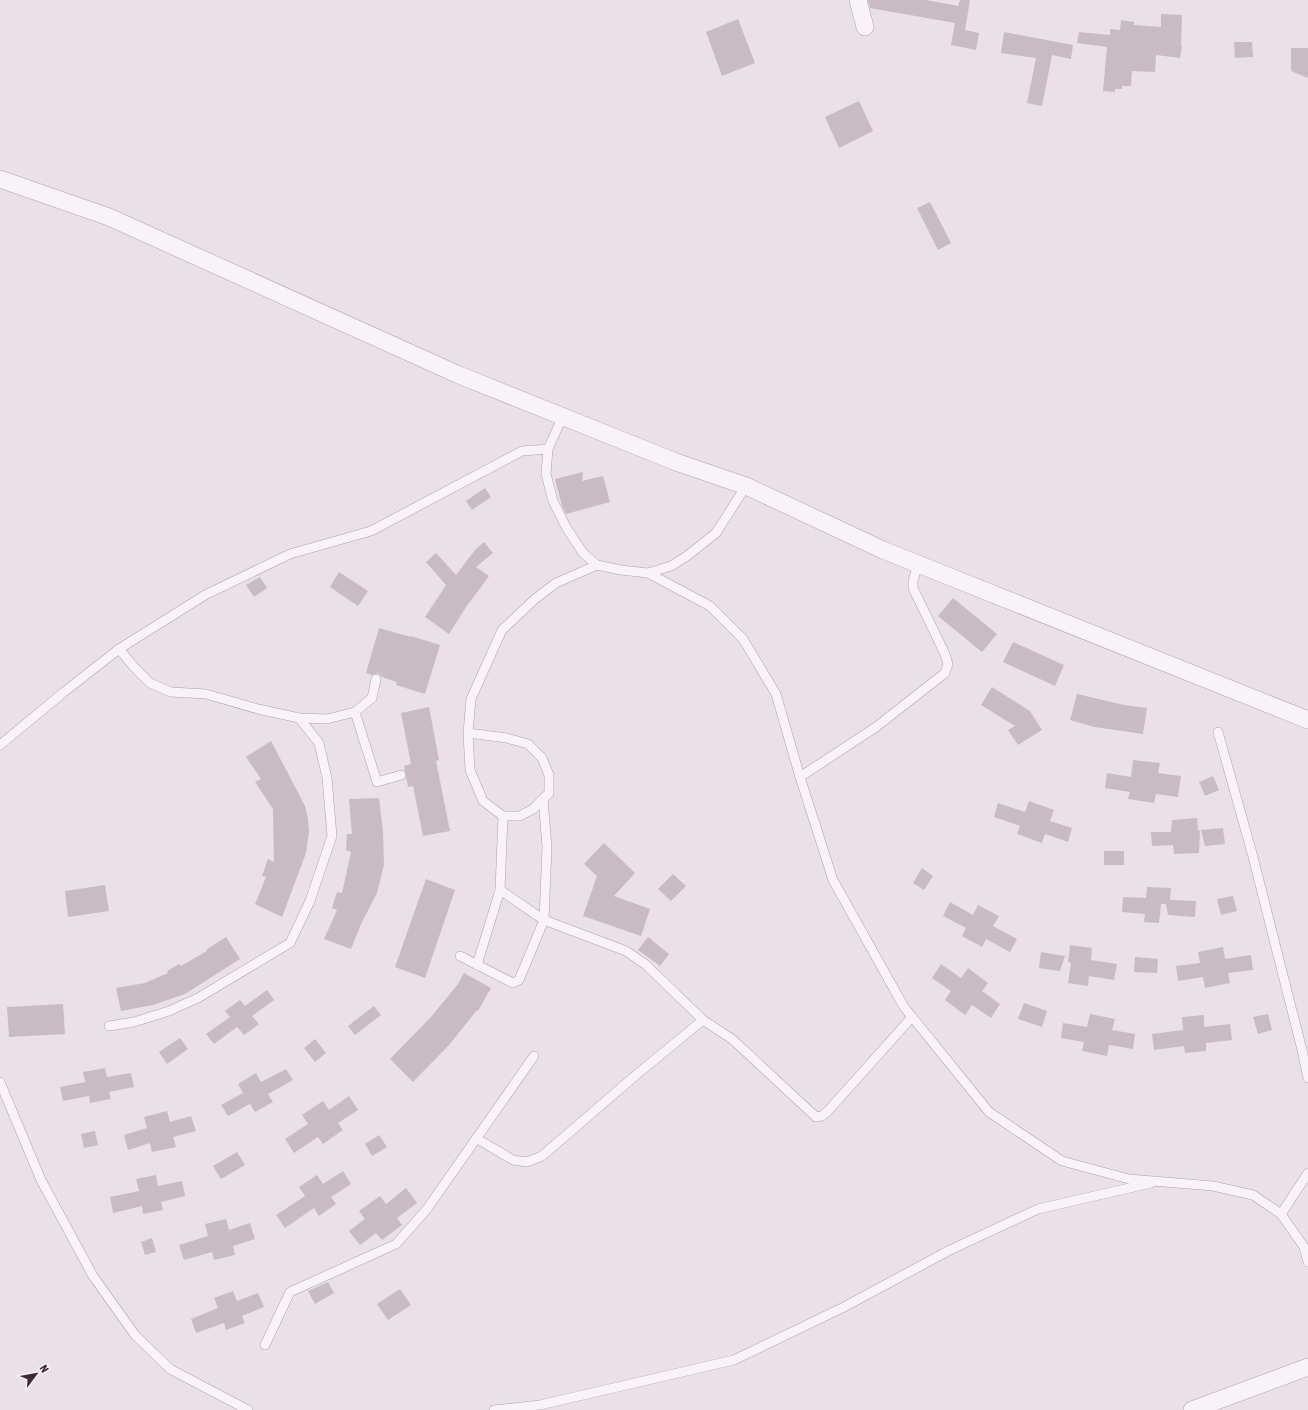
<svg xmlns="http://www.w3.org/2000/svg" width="1308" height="1410" viewBox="0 0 1308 1410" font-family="'Asap Condensed',sans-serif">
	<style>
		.building { fill: #c9bbc3 }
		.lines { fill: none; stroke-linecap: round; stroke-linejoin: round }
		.service-casing { stroke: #b0a2aa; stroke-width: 10 }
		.minor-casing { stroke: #b0a2aa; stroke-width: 18 }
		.service { stroke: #f7f3f6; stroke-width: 9 }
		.minor { stroke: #f7f3f6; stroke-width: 17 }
	</style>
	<rect width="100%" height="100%" fill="#e9e1e6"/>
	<g class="building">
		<polygon points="868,0 926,0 958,6 960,0 970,0 965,30 979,33 976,50 951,45 955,23 870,8"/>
		<polygon points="1161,14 1182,15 1181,46 1182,47 1180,58 1156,55 1155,72 1132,71 1131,86 1122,86 1122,89 1115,89 1115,92 1103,91 1107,47 1077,43 1079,32 1110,35 1110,29 1120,30 1121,20 1134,22 1134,25 1161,27"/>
		<polygon points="738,19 755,63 722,76 706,32"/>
		<polygon points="1004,32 1073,45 1071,59 1052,55 1042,106 1027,103 1036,58 1001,53"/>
		<polygon points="1234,42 1252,42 1253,57 1235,58"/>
		<polygon points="1291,48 1308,48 1308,78 1291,71"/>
		<polygon points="859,101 873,131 839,148 825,117"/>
		<polygon points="930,202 951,243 938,250 917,208"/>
		<polygon points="583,472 582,481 603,476 610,502 566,514 562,506 555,479"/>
		<polygon points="485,488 491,497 472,510 466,501"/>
		<polygon points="484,542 493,553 476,567 489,576 466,607 449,634 425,617 446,585 426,562 436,553 456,575 475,550"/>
		<polygon points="339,572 368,591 358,606 330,587"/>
		<polygon points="260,577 267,588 254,597 246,585"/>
		<polygon points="953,598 997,634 982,652 938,616"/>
		<polygon points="379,628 411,637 411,636 440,645 425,694 396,685 397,682 382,677 378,673 372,675 366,673"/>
		<polygon points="1013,642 1064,665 1055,686 1003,662"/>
		<polygon points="992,687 1030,711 1042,730 1018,745 1008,730 1015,726 981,705"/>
		<polygon points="1077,694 1124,705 1147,708 1143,734 1094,727 1070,720"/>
		<polygon points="429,707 439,760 436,761 450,831 423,836 413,786 408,787 404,766 411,764 401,713"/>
		<polygon points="271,741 305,806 308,819 309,832 306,853 282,917 255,904 266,877 262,876 268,859 274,862 273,809 255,782 261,779 246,757"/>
		<polygon points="1133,760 1160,763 1158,773 1181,776 1178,797 1156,794 1154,803 1128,799 1130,792 1105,788 1107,773 1131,777"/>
		<polygon points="1213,776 1219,790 1205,796 1199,782"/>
		<polygon points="379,798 383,832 384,865 377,893 361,924 351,949 324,939 337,910 332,908 337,892 342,893 351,852 346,850 347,834 352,834 349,799"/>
		<polygon points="1029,801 1054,810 1050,821 1072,828 1068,842 1045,834 1042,843 1017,834 1020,826 994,817 998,803 1025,812"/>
		<polygon points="1197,818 1198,831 1200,830 1199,853 1174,854 1173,845 1152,846 1151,832 1171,832 1172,820"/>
		<polygon points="1223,828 1225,844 1205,846 1201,830"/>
		<polygon points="604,843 635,873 614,896 650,909 641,936 583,916 597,876 584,864"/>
		<rect x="1104" y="851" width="20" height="14"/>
		<polygon points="922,868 933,876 924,890 913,883"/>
		<polygon points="673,874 686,886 671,901 658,889"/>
		<polygon points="426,879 455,890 425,978 395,967"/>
		<polygon points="105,885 109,911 68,917 65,891"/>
		<polygon points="1147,887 1171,888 1170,900 1196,901 1195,917 1168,915 1166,904 1161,904 1159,923 1144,922 1145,914 1122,912 1123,897 1146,898"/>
		<polygon points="1233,896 1237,911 1221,915 1217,899"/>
		<polygon points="950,902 973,915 978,905 999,916 993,926 1017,939 1010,952 986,939 982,947 962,936 966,928 943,916"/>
		<polygon points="226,937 240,959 185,994 153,1005 121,1011 116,988 145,983 168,973 167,971 179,964 181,966 207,951 206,950"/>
		<polygon points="648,937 669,954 660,966 638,950"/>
		<polygon points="1070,945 1092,948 1091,960 1117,964 1114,980 1089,976 1088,986 1068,983 1071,963 1068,962"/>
		<polygon points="1223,947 1225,959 1251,955 1253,970 1228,973 1230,983 1205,988 1203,977 1178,981 1176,966 1200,963 1198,952"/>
		<polygon points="1041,952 1065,956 1060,971 1039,968"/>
		<polygon points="1135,957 1158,959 1157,973 1134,972"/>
		<polygon points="941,964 961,978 968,968 988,983 982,991 1000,1004 991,1018 972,1005 965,1015 945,1000 951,991 932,978"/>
		<polygon points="464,973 491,988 478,1011 477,1010 449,1045 413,1082 390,1059 431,1017 458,984"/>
		<polygon points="267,990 274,1000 252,1016 259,1024 244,1035 237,1027 214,1044 206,1034 230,1017 225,1011 240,1000 245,1006"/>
		<polygon points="1024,1003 1047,1011 1042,1027 1018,1019"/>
		<polygon points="63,1004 65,1034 9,1037 7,1007"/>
		<polygon points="374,1006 381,1015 355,1035 348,1026"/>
		<polygon points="1090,1014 1115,1019 1112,1030 1135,1034 1133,1049 1109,1045 1107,1056 1082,1051 1084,1042 1061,1038 1063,1023 1087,1027"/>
		<polygon points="1268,1014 1272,1030 1258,1034 1253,1017"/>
		<polygon points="1204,1015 1204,1027 1230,1024 1232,1040 1206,1043 1206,1051 1185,1053 1184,1046 1154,1050 1152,1034 1183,1030 1182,1017"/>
		<polygon points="180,1038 188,1049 167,1064 159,1052"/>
		<polygon points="315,1039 326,1053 315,1062 304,1048"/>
		<polygon points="105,1068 107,1077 131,1073 134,1087 109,1092 111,1099 90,1103 89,1096 63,1101 60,1087 85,1082 83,1072"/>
		<polygon points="286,1069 293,1080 268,1094 273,1102 255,1112 250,1104 228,1116 221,1105 243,1093 238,1084 256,1073 261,1082"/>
		<polygon points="349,1096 358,1110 338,1123 343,1130 323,1144 318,1137 294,1153 285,1139 308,1124 302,1115 323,1101 329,1110"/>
		<polygon points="167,1111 170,1122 191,1116 196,1131 173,1137 176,1147 152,1152 150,1143 128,1150 124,1135 147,1128 144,1117"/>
		<polygon points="95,1131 98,1145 84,1148 81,1134"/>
		<polygon points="379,1135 387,1147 372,1156 365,1144"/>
		<polygon points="237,1152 245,1165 221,1179 213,1166"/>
		<polygon points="343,1171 351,1184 331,1197 336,1204 319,1216 314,1208 285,1228 276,1215 305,1196 299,1187 317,1175 323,1184"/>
		<polygon points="156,1175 158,1186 182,1181 185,1196 161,1202 163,1210 143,1214 142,1206 113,1213 110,1197 139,1191 136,1179"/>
		<polygon points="406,1188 417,1203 397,1218 402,1225 382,1240 376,1233 360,1245 349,1231 365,1219 359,1211 380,1196 386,1204"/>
		<polygon points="226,1219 229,1230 250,1223 255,1239 233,1246 235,1255 214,1260 212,1252 184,1260 179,1245 208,1236 205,1224"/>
		<polygon points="152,1238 156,1252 145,1255 141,1242"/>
		<polygon points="328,1282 334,1293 315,1304 308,1291"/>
		<polygon points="400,1289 411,1305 388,1320 377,1304"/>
		<polygon points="233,1291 237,1301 258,1293 264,1307 242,1316 245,1323 226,1330 224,1323 196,1333 191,1319 218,1308 214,1298"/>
	</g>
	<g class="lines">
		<g class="service-casing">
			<g id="service">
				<polyline points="563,416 548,449 546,474 553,501 566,527 583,553 597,565 621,570 648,573 671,566 687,556 716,533 746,486"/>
				<polyline points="648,573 710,606 743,639 776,694 800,777 833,880 904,1007 989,1112 1062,1161 1129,1179 1213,1186 1253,1195 1281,1214 1304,1247 1308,1262"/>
				<polyline points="376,679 372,698 355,712 327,719 299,718 258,709 206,694 171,692 150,683 134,667 119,649 205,595 290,554 371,531 522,451 548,449"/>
				<polyline points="355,712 377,782 401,775"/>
				<polyline points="1218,732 1252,853 1302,1050 1308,1078"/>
				<polyline points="468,733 507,738 528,744 542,758 549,775 549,793 533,809 520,816 503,816 483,801 470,770 468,733 471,699 502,630 535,599 556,583 597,565"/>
				<polyline points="0,745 64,692 119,649"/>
				<polyline points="800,777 876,727 945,673 948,664 945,654 913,588 913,581 918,564"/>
				<polyline points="500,890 544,920 626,951 645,964 703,1020 732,1039 816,1117 822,1116 828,1111 912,1017"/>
				<polyline points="460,956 513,983 519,980 544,920 547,847 543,799"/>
				<polyline points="477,965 500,890 503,816"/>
				<polyline points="109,1026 134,1022 169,1011 198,998 290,943 310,901 332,836 327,778 319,743 299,718"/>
				<polyline points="0,1082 41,1180 93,1276 135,1335 170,1369 248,1410"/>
				<polyline points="476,1138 513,1160 527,1162 542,1156 636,1075 703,1020"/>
				<polyline points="1281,1214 1308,1173"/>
				<polyline points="265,1345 290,1292 396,1244 427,1209 534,1056"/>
				<polyline points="494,1410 540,1405 734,1360 844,1307 948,1251 1038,1209 1151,1183"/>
			</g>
		</g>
		<g class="minor-casing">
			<g id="minor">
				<polyline points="858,0 865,27"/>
				<polyline points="0,179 109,217 459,375 676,462 746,486 883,550 1308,720"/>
				<polyline points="1192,1410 1308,1367"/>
			</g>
		</g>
		<use href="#service" class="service"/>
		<use href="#minor" class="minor"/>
	</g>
	<g transform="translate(36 1374) rotate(58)" stroke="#f6f0f4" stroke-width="3" paint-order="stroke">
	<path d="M0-3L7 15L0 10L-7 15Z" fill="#402937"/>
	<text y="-6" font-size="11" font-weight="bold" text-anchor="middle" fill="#402937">N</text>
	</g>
</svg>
